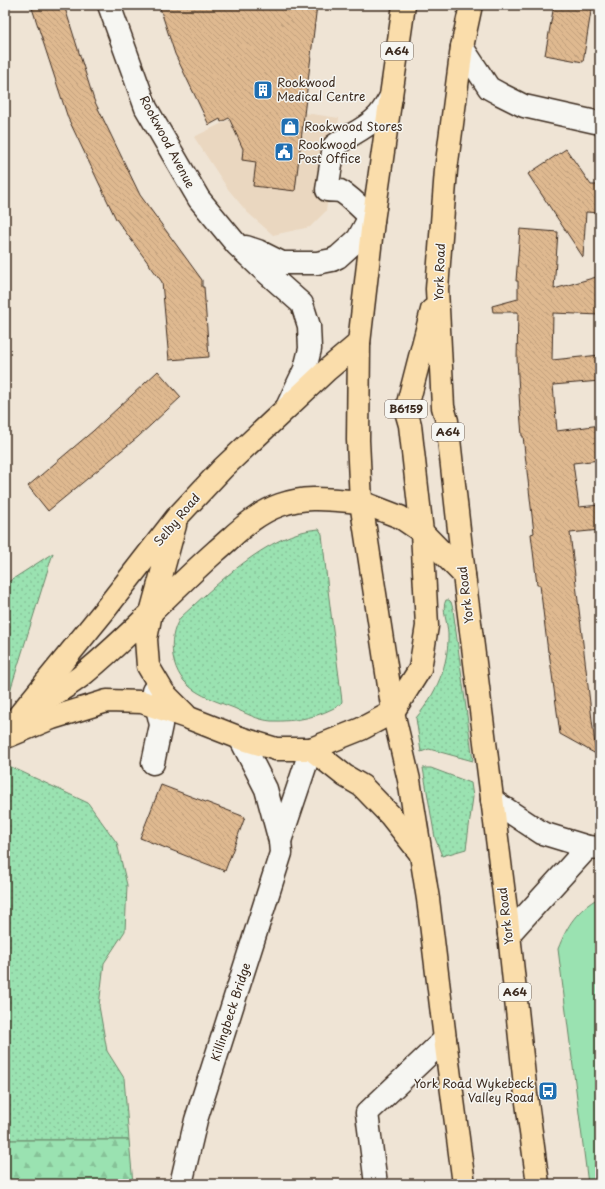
<svg xmlns="http://www.w3.org/2000/svg" width="605" height="1189" viewBox="0 0 605 1189" font-family="'Playpen Sans',sans-serif">
	<style>
		.built { fill: #ead7c0 }
		.grass { fill: url(#grass-dots); stroke: #6a8668 }
		.forest { fill: url(#forest-firs); stroke: #6a8668 }
		.park { fill: #9ae2b1; stroke: #6a8668 }
		.building { fill: url(#building-back-hatch); stroke: #3b2a1e }
		.lines { fill: none; stroke-linecap: round; stroke-linejoin: round }
		.minor-casing { stroke: #3b2a1e; stroke-width: 25 }
		.major-casing { stroke: #3b2a1e; stroke-width: 25 }
		.highway-casing { stroke: #3b2a1e; stroke-width: 25 }
		.minor { stroke: #f6f6f2; stroke-width: 22 }
		.major { stroke: #faddab; stroke-width: 22 }
		.highway { stroke: #faddab; stroke-width: 22 }
		.labels { text-anchor: middle; stroke-width: 3; stroke-linejoin: round; paint-order: stroke }
		.shield { fill: #f6f6f2; stroke: #73675e; stroke-width: 1 }
		.shield-label { font-size: 11px; font-weight: bold; fill: #3b2a1e }
		.poi-label { font-size: 12px; fill: #3b2a1e; stroke: #f6f6f2; text-anchor: start }
		.street-label { font-size: 12px; fill: #3b2a1e; stroke: #f6f6f2 }
	</style>
	<defs>
		<pattern id="grass-dots" width="8" height="8" patternUnits="userSpaceOnUse"><rect width="8" height="8" fill="#9ae2b1"/><path d="M2 2h.1M6 6h.1" fill="none" stroke="#86c298" stroke-width="1.8" stroke-linecap="round"/></pattern>
		<pattern id="forest-firs" width="22" height="20" patternUnits="userSpaceOnUse"><rect width="22" height="20" fill="#9ae2b1"/><path d="M5 1l3.5 6h-7zM16 11l3.5 6h-7z" fill="#86c298"/></pattern>
		<pattern id="building-back-hatch" width="6" height="6" patternUnits="userSpaceOnUse"><rect width="6" height="6" fill="#dfb990"/><path d="M-1 5l2 2M0 0l6 6M5-1l2 2" fill="none" stroke="#c09f7c"/></pattern>
	</defs>
	<rect width="100%" height="100%" fill="#efe4d5"/>
	<filter id="ink" filterUnits="userSpaceOnUse"><feTurbulence type="fractalNoise" baseFrequency=".025" numOctaves="2"/><feDisplacementMap in="SourceGraphic" scale="8" xChannelSelector="R" yChannelSelector="G"/><feConvolveMatrix kernelMatrix="1 2 1 2 8 2 1 2 1" color-interpolation-filters="sRGB"/></filter>
	<g filter="url(#ink)">
		<polygon class="built" points="257,106 339,118 326,211 310,227 273,235 247,212 228,189 194,137"/>
		<g class="grass">
			<path d="M319 529 322 534 328 590 342 701 341 704C320 717 296 722 271 721 258 720 245 713 234 708 205 697 179 690 173 656 171 641 173 630 180 618 215 586 269 532 319 529Z"/>
			<polygon points="53,553 10,691 5,668 5,584"/>
			<path d="M446 600H449L451 602 453 609 473 761 429 749 421 752 416 718C436 694 449 665 448 634 448 623 441 609 446 600Z"/>
			<polygon points="5,764 88,803 117,843 127,885 125,931 104,963 99,1006 107,1051 124,1078 129,1140 5,1140"/>
			<polygon points="423,768 431,768 471,783 473,797 466,849 442,856 435,838"/>
		</g>
		<polygon class="forest" points="5,1140 129,1140 133,1184 5,1184"/>
		<path class="park" d="M600 897V1184H588L558 949C568 924 576 911 600 897Z"/>
		<g class="building">
			<polygon points="31,5 64,5 94,100 140,195 202,280 202,287 204,287 209,357 169,360 162,282 116,219 68,118"/>
			<polygon points="159,5 317,5 295,191 253,186 256,162 242,160 243,149 229,118 221,122 220,119 209,125 175,54"/>
			<polygon points="554,5 592,5 583,62 545,55"/>
			<polygon points="566,149 591,185 600,185 600,213 586,212 583,257 528,174"/>
			<polygon points="520,229 558,232 554,289 600,276 600,315 553,313 552,360 600,355 600,381 553,385 557,431 600,425 600,460 573,463 579,507 600,505 600,530 570,533 596,754 560,734 549,652 548,652 540,585 537,585 531,534 534,533 523,436 522,436 520,410 517,359 518,312 493,312 492,306 518,299 518,281 516,281"/>
			<polygon points="158,371 181,397 138,437 48,511 28,486 93,431"/>
			<polygon points="161,785 245,817 225,871 140,838"/>
		</g>
		<g class="lines">
			<g class="minor-casing">
				<g id="minor">
					<polyline points="109,5 146,108 199,199 237,245 259,266 302,304 309,326 310,349 305,369 287,407"/>
					<polyline points="462,47 489,88 500,94 524,106 600,123"/>
					<path d="M373 221C368 214 347 194 340 191 336 190 331 191 327 190L334 146C347 136 364 130 376 118 382 113 386 104 391 97"/>
					<polyline points="246,247 258,251 282,263 317,263 332,260 338,257 358,239 375,207"/>
					<polyline points="153,763 161,725 153,691"/>
					<polyline points="492,800 542,833 588,847 600,848"/>
					<polyline points="280,841 311,749"/>
					<polyline points="509,934 588,847"/>
					<polyline points="181,1184 196,1120 281,853 280,841 266,789 240,738"/>
					<polyline points="376,1184 367,1113 445,1039"/>
				</g>
			</g>
			<g class="major-casing">
				<g id="major">
					<polyline points="175,525 151,613 146,639 148,666 164,693 185,714"/>
					<polyline points="17,718 104,611 177,517 223,468 327,370 359,343"/>
					<path d="M5 729C28 708 56 695 80 677 128 638 170 592 216 551 236 534 254 514 280 505 307 495 333 500 361 502"/>
					<polyline points="6,737 52,718 107,701 142,702 189,718 240,738 276,749 311,749 361,729 393,712"/>
				</g>
			</g>
			<g class="highway-casing">
				<g id="highway">
					<polyline points="404,5 373,221 359,343 358,440 361,502 393,712 409,780 428,899 445,1039 464,1184"/>
					<polyline points="471,5 462,47 446,170 437,289 443,407 447,421 464,575 509,934 526,1095 538,1184"/>
					<polyline points="361,502 400,517 422,532 464,575"/>
					<polyline points="393,712 420,669 427,626 422,532 410,425 406,411 432,310"/>
					<polyline points="311,749 345,776 362,786 390,815 420,853"/>
				</g>
			</g>
			<use href="#minor" class="minor"/>
			<use href="#major" class="major"/>
			<use href="#highway" class="highway"/>
		</g>
	</g>
	<defs>
		<g id="building-square" transform="scale(1)"><rect x="-9" y="-9" width="18" height="18" rx="4" fill="#1f6fb2" stroke="#f6f6f2"/><path d="M-4-6H4V6H1V3H-1V6H-4ZM-2.5-4.3h1.7v1.8h-1.7ZM.8-4.3h1.7v1.8H.8ZM-2.5-1h1.7V.8h-1.7ZM.8-1h1.7V.8H.8Z" fill="#fff"/></g>
		<g id="shop-square" transform="scale(1)"><rect x="-9" y="-9" width="18" height="18" rx="4" fill="#1f6fb2" stroke="#f6f6f2"/><path d="M-5-2.5h2.3a2.7 3.5 0 0 1 5.4 0H5L5.5 6h-11ZM-1.5-2.5h3a1.5 2.3 0 0 0-3 0Z" fill="#fff"/></g>
		<g id="civic-square" transform="scale(1)"><rect x="-9" y="-9" width="18" height="18" rx="4" fill="#1f6fb2" stroke="#f6f6f2"/><path d="M-.6-6.5H3V-4.5H.6V-3L4-1V1h2V6H-6V1h2V-1L-.6-3ZM-1.2 2.5V6h2.4V2.5Z" fill="#fff"/></g>
		<g id="bus-square" transform="scale(1)"><rect x="-9" y="-9" width="18" height="18" rx="4" fill="#1f6fb2" stroke="#f6f6f2"/><path d="M-5-6H5V4H4V6H2V4H-2V6H-4V4H-5ZM-3.5-4V0h7V-4ZM-3.5 1.2v1.5H-2V1.2ZM2 1.2v1.5H3.5V1.2Z" fill="#fff"/></g>
	</defs>
	<g fill-rule="evenodd">
		<use href="#building-square" x="263" y="90"/>
		<use href="#shop-square" x="290" y="127"/>
		<use href="#civic-square" x="284" y="152"/>
		<use href="#bus-square" x="548" y="1091"/>
	</g>
	<g class="labels">
		<g class="shield">
			<rect x="381" y="42" width="32" height="18" rx="3"/>
			<rect x="385" y="400" width="42" height="18" rx="3"/>
			<rect x="432" y="423" width="32" height="18" rx="3"/>
			<rect x="499" y="983" width="32" height="18" rx="3"/>
		</g>
		<g class="shield-label">
			<text x="397" y="55">A64</text>
			<text x="406" y="413">B6159</text>
			<text x="448" y="436">A64</text>
			<text x="515" y="996">A64</text>
		</g>
		<g class="poi-label">
			<text x="277" y="87">Rookwood<tspan x="277" dy="14">Medical Centre</tspan></text>
			<text x="304" y="131">Rookwood Stores</text>
			<text x="298" y="149">Rookwood<tspan x="298" dy="14">Post Office</tspan></text>
			<text x="534" y="1088" text-anchor="end">York Road Wykebeck<tspan x="534" dy="14">Valley Road</tspan></text>
		</g>
		<g class="street-label">
			<text transform="translate(167 142) rotate(62)" y="4">Rookwood Avenue</text>
			<text transform="translate(440 272) rotate(-88)" y="4">York Road</text>
			<text transform="translate(177 520) rotate(-50)" y="4">Selby Road</text>
			<text transform="translate(466 595) rotate(-97)" y="4">York Road</text>
			<text transform="translate(506 916) rotate(-97)" y="4">York Road</text>
			<text transform="translate(231 1012) rotate(-72)" y="4">Killingbeck Bridge</text>
		</g>
	</g>
	<rect width="605" height="1189" fill="none" stroke="#f6f6f2" stroke-width="20"/>
	<rect x="10" y="10" width="585" height="1169" fill="none" stroke="#3b2a1e" stroke-width="1.5" filter="url(#ink)"/>
</svg>
